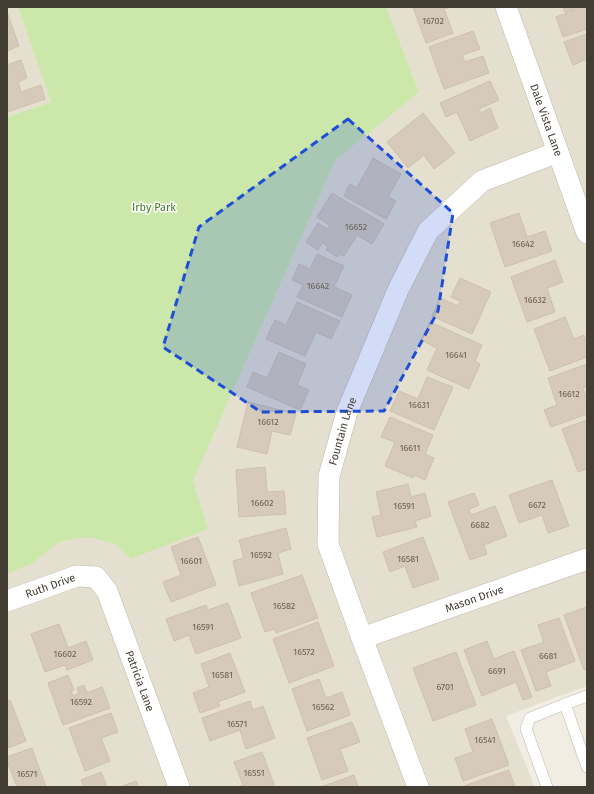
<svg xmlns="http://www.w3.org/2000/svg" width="594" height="794" viewBox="0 0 594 794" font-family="'Fira Sans',sans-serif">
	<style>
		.residential { fill: #e5dfd0 }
		.green { fill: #cbe7aa }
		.building { fill: #d6cbbb; stroke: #cec0ab }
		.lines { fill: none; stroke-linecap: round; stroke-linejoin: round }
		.service-casing { stroke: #c0b7a8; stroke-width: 12 }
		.minor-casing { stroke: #c0b7a8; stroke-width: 22 }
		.service { stroke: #fff; stroke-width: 11 }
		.minor { stroke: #fff; stroke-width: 21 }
		.marked { fill: #1d4ed8; fill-opacity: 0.2; stroke: #1d4ed8; stroke-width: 3; stroke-dasharray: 8 5; stroke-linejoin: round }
		.labels { text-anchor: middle; stroke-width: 3; stroke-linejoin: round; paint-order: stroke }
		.number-label { font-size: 9px; fill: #686055 }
		.street-label { font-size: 11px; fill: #433d33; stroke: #fff }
		.park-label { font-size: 11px; fill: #447426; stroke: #fff }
	</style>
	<rect width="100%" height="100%" fill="#f1ede2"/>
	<g class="residential">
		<polygon points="7,7 18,7 51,102 7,117"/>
		<polygon points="386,7 587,7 587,686 506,716 535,787 7,787 7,574 33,563 59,542 89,537 115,544 131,559 208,529 193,481 335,161 419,92"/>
	</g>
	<polygon class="green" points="18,7 386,7 419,92 335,161 193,481 208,529 131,559 115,544 89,537 59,542 33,563 7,574 7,117 51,102"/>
	<g class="building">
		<polygon points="413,7 450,7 444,9 453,33 426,43"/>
		<polygon points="563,7 587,7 587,29 563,37 556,17 574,10 573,9 565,12"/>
		<polygon points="7,12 19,46 7,51"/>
		<polygon points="473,31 480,49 462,55 465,62 483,56 489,73 444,89 429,47"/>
		<polygon points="587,34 587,59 573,65 564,42"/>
		<polygon points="21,60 27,78 18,82 21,92 41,85 45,99 7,112 7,65"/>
		<polygon points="490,81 499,100 479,109 481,113 490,108 498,128 470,141 457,112 446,117 440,103"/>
		<polygon points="423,113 455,153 434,169 424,155 408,168 387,142"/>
		<polygon points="373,158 401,174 388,197 396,201 386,219 344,196 350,184 357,188"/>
		<polygon points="332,193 384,224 372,244 357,235 344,256 340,254 337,257 326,250 328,246 322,243 318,250 306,242 318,223 327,229 330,225 317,217"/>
		<polygon points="519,213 527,237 545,231 552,251 505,267 490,223"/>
		<polygon points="317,254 344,266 334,287 352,295 342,317 297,297 303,285 292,280 299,264 310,269"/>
		<polygon points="555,260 563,282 547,288 555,312 527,322 511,277"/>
		<polygon points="460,278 491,292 472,334 432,316 440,298 458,306 460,301 451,297"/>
		<polygon points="297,302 340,321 331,339 316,332 305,356 266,339 275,320 286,325"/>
		<polygon points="565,317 574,339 584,335 587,344 587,357 550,371 534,329"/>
		<polygon points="430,322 482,345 475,361 480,364 469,389 427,370 437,348 421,340"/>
		<polygon points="279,352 306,364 297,385 309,390 300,410 247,387 253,372 267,378"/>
		<polygon points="587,364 587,386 583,388 587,400 587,414 551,427 544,410 557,405 548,378"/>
		<polygon points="427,377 453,387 434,430 390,411 399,391 418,399"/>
		<polygon points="248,402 296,414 290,435 272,431 267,454 237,447"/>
		<polygon points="390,417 433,435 425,454 434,458 425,480 414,475 413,478 385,466 395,442 381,437"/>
		<polygon points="587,420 587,469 578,472 562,429"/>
		<polygon points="265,467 267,492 284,491 286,514 239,517 236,470"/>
		<polygon points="552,480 569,526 548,533 542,515 519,523 509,495"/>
		<polygon points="408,484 411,497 425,493 431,516 415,521 417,527 377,537 372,517 381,515 376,492"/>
		<polygon points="474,493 479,505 469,509 471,515 495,506 507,536 484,545 487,554 470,560 448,502"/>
		<polygon points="286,528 291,549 278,553 283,574 239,586 233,561 244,558 239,540"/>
		<polygon points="198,537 216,585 171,602 163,582 181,575 171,547"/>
		<polygon points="423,537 439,579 413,588 405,566 390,572 383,552"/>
		<polygon points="302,575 318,618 276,633 275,629 265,632 251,593"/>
		<polygon points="228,603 241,638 196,654 189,635 174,641 166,619 206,605 208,610"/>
		<polygon points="587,607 587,669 584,670 564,615"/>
		<polygon points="559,618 575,661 546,672 551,686 536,691 521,650 544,642 538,625"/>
		<polygon points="318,622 334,666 289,683 273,639"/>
		<polygon points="59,624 68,648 86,641 93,660 67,670 65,665 45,672 31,634"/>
		<polygon points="487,641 494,659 514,651 532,697 523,700 516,682 482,696 464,650"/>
		<polygon points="456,652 476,705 433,721 413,668"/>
		<polygon points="230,653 245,692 218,702 220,706 200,713 193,693 209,687 201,664"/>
		<polygon points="68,675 74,690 71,691 73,696 79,693 77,688 84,685 87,693 102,687 110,708 63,725 48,683"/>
		<polygon points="319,679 326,698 342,692 350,715 307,731 292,689"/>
		<polygon points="10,700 26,741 8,748 7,701"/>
		<polygon points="250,701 253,710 263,706 275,738 246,749 240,730 210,741 202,718"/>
		<polygon points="111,713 118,732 101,738 110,761 85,771 69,728"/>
		<polygon points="492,719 509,765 463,781 455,758 473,752 465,729"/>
		<polygon points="352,722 360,742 340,749 348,771 322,780 307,738"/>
		<polygon points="32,748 46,787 17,787 7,761 7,757"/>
		<polygon points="262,752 275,787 237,787 243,785 234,762"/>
		<polygon points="509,770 515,787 464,787 464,786"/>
		<polygon points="101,772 107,787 84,787 81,780"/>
		<polygon points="354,775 358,787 321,787"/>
		<polygon points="136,781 139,787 120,787"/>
	</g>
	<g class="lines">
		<g class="service-casing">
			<g id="service">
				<polyline points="587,696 565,704 587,767"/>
				<polyline points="547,787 526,729 530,718 565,704"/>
			</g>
		</g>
		<g class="minor-casing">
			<g id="minor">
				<path id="s1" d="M506 7 587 233"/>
				<path id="s2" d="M7 601 77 576 96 577 107 591 179 787"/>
				<path id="s3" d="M362 638 587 559"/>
				<path id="s4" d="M418 787 362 638 328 544 329 476 347 412 398 290 428 231 482 181 558 152"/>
			</g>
		</g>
		<use href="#service" class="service"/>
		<use href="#minor" class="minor"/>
	</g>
	<path class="marked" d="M348 119 453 213 438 311 384 411 261 412 163 347 199 227Z"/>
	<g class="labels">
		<g class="number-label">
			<text x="433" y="24">16702</text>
			<text x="356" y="230">16652</text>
			<text x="523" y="247">16642</text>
			<text x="318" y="289">16642</text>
			<text x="535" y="303">16632</text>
			<text x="456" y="358">16641</text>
			<text x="569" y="397">16612</text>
			<text x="419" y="408">16631</text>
			<text x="268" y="425">16612</text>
			<text x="410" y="451">16611</text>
			<text x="262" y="506">16602</text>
			<text x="537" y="508">6672</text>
			<text x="404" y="509">16591</text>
			<text x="480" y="528">6682</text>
			<text x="261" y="558">16592</text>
			<text x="408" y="562">16581</text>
			<text x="191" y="564">16601</text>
			<text x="284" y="609">16582</text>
			<text x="203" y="630">16591</text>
			<text x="304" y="655">16572</text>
			<text x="65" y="657">16602</text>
			<text x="548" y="659">6681</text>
			<text x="497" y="674">6691</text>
			<text x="222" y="678">16581</text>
			<text x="445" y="690">6701</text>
			<text x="81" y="705">16592</text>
			<text x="323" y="710">16562</text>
			<text x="237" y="727">16571</text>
			<text x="485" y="743">16541</text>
			<text x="254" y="776">16551</text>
			<text x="27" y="777">16571</text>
		</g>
		<g class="street-label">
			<text dy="4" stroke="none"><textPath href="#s1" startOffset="120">Dale Vista Lane</textPath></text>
			<text dy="4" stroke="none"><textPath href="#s4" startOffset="374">Fountain Lane</textPath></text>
			<text dy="4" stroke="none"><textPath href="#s2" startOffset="46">Ruth Drive</textPath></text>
			<text dy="4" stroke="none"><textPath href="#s3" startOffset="119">Mason Drive</textPath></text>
			<text dy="4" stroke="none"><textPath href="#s2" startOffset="207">Patricia Lane</textPath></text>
		</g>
		<g class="park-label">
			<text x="154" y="211">Irby Park</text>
		</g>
	</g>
	<rect width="594" height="794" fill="none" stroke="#433d33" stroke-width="16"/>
</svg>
